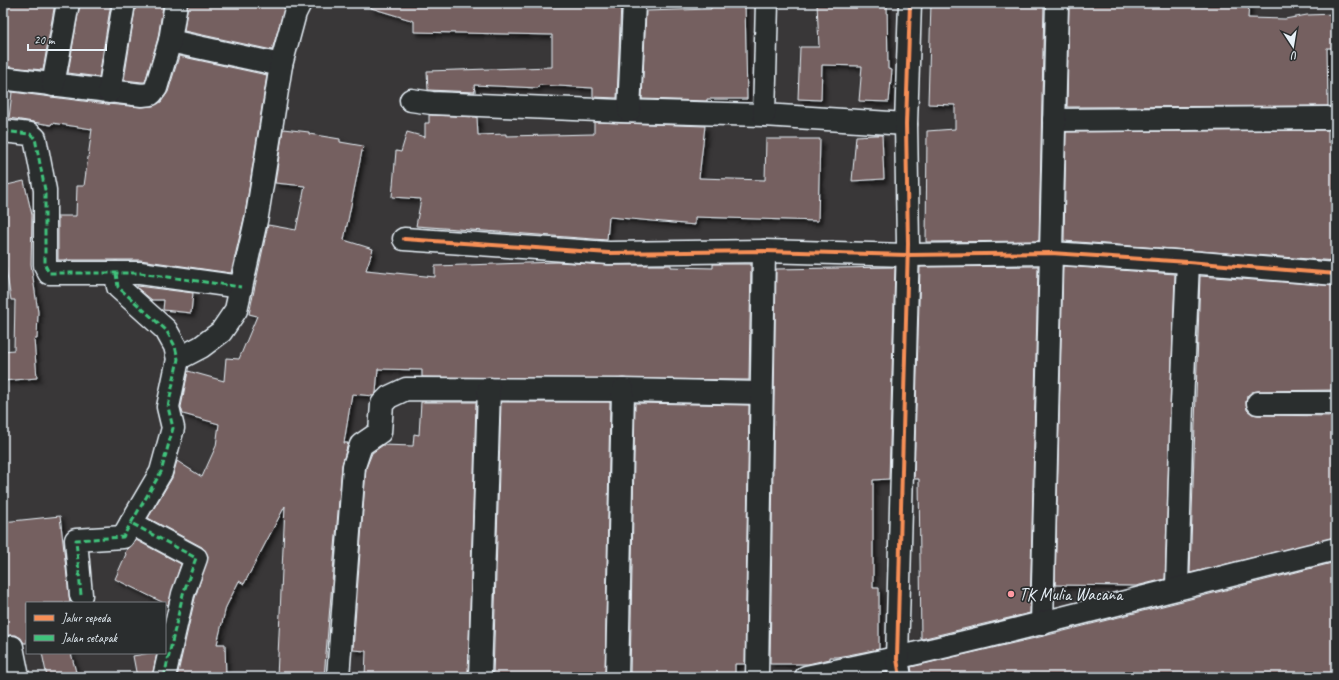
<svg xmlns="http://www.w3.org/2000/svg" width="1339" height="680" viewBox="0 0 1339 680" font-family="Caveat,sans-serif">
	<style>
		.building { fill: #746160; stroke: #e8f1f8; filter: url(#shadow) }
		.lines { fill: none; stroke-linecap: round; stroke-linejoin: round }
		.minor-casing { stroke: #e8f1f8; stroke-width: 25 }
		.minor { stroke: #2a2d2e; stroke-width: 22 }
		.quiet { stroke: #40c37c; stroke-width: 3; stroke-dasharray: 6 3; stroke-linecap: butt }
		.cycleway-casing { stroke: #2a2d2e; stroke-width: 6 }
		.cycleway { stroke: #f78f57; stroke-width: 4 }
		.poi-dot { fill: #ff9aa2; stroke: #2a2d2e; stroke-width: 1.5 }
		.labels { text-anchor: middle; stroke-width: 3.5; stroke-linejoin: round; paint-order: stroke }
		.poi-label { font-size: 17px; fill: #e8f1f8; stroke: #2a2d2e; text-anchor: start }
	</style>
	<defs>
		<filter id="shadow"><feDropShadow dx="3.5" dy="3.5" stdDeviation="2" flood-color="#0009"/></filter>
	</defs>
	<rect width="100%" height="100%" fill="#393738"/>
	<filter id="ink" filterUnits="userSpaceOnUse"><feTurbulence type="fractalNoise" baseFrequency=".025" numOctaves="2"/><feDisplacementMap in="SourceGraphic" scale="8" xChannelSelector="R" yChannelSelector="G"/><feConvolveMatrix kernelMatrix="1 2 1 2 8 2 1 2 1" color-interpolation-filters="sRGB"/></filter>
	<g filter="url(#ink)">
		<g class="building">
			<polygon points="3,3 55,3 43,70 10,67 3,68"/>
			<polygon points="80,3 111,3 99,77 68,73"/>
			<polygon points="136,3 163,6 158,38 145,82 142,82 124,80"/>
			<polygon points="188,3 286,3 272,50 184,31"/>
			<polygon points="372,3 621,3 617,98 593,97 593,88 539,85 538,88 474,85 475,92 428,90 427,71 552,67 552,35 414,32 414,21 371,8"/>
			<polygon points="711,3 745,3 747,99 707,99 707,101 642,99 646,11 711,9"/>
			<polygon points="817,3 887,3 888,69 892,70 889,102 859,101 862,66 822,65 821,100 798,99 800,47 819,47"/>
			<polygon points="931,3 1044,3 1039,241 926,242 927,131 955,129 955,105 928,104"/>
			<polygon points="1069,3 1249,4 1248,18 1285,19 1307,15 1336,14 1336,48 1327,48 1328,106 1067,107"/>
			<polygon points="179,56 267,75 245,214 231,273 140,260 58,260 58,216 76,216 77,186 84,186 92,129 52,123 51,125 9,118 12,92 107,104 141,107 152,106 161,102 168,92"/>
			<polygon points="429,115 477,117 478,135 506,134 506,136 594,134 594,122 705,126 699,178 765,180 766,139 820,139 818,221 695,217 695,225 609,217 607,240 416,226 421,199 392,197 396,151 401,152 407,132 425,137 425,123 429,123"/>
			<polygon points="283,129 309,132 309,134 340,139 340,142 363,146 344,240 373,249 366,270 435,277 435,266 557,262 608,265 671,265 671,267 713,268 713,264 751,264 749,380 422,377 422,370 378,369 376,393 373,396 352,394 344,443 348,443 342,465 324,677 277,677 285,506 244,584 239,581 226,607 217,644 225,644 226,677 177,677 195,598 208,556 202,547 148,518 172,478 177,461 202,477 216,446 219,424 183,414 181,407 188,371 224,381 226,358 239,359 257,316 249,314 268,225 296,230 305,186 275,183"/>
			<polygon points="1328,130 1328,142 1336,142 1336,261 1064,241 1066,132"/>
			<polygon points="875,135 882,135 884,179 852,181 856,136"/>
			<polygon points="24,181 32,215 31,264 38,312 37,339 34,339 37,378 3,381 3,351 14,350 15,300 11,300 5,263 3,240 3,186"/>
			<polygon points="1038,266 1030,613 921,639 919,479 914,479 920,267"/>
			<polygon points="1063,266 1175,274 1165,579 1136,586 1055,585"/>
			<polygon points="895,267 889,479 873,480 873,588 879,588 879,649 838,657 830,657 830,659 808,664 770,664 776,269"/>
			<polygon points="1200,276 1336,286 1336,390 1258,391 1252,392 1247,396 1246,403 1247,410 1252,414 1258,415 1336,416 1336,537 1190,573"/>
			<polygon points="137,286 193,293 191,313 163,310 164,300 152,300 137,288"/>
			<polygon points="421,402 476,402 468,677 365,677 366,651 353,650 366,468 372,453 383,445 413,446 414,434 419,435"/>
			<polygon points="501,402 610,402 605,677 493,677"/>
			<polygon points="635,403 749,405 745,664 735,664 735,677 630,677"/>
			<polygon points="60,516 70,603 27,603 27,643 24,643 21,638 16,635 9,635 3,639 3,522"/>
			<polygon points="136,540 181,564 168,605 115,579 126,554 125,553 127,549"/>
			<polygon points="1336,562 1336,677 1131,677 1129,672 1108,677 913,677 911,667 1048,635"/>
			<polygon points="42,653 71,653 76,672 47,677"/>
			<polygon points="150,653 157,653 152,677 137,677 133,656"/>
		</g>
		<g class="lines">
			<g class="minor-casing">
				<g id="minor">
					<polyline points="170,41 281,65"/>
					<polyline points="9,79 142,95 151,94 156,88 170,41 176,3"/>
					<polyline points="53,85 68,3"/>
					<polyline points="109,92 124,3"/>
					<polyline points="411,100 432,103 621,111 764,115 906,124"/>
					<polyline points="629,111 634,3"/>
					<polyline points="764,115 767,3"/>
					<polyline points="1054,120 1327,118"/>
					<polyline points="3,131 30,134 35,138 45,190 45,265 49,273 140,273 241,287"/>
					<polyline points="404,239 609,253 764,251 907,255 1051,253 1188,262 1336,274"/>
					<polyline points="116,273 118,287 166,330 175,346 178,359 168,407 173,428 161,472 131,523 196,558 183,594 164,677"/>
					<polyline points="178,359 201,347 221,332 236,310 257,216 281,65 295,13 300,3"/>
					<polyline points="1258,403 1336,403"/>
					<polyline points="1177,587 1182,404 1188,262"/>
					<polyline points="81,595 76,540 123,537 131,523"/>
					<polyline points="1042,624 1057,3"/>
					<polyline points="12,647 18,677"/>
					<polyline points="338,677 354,466 361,445 380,432 382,404 389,397 406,389 623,390 760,393"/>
					<polyline points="480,677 489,389"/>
					<polyline points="617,677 623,390"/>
					<polyline points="757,677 764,251"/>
					<path d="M806 677C985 641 1159 592 1336 549"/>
					<polyline points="900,677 897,659 908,244 906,124 910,3"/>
				</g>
			</g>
			<use href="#minor" class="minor"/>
			<g class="quiet">
				<polyline points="3,131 30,134 35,138 45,190 45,265 49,273 140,273 241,287"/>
				<polyline points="116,273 118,287 166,330 175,346 178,359 168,407 173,428 161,472 131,523 196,558 183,594 164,677"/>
				<polyline points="81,595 76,540 123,537 131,523"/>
			</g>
			<g class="cycleway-casing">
				<g id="cycleway">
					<polyline points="404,239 609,253 764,251 907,255 1051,253 1188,262 1336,274"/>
					<polyline points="900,677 897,659 908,244 906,124 910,3"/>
				</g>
			</g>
			<use href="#cycleway" class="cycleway"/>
		</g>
	</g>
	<circle class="poi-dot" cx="1011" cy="594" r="4"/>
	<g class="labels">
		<g class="poi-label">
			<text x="1019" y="600">TK Mulia Wacana</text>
		</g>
	</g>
	<rect width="1339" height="680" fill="none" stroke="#2a2d2e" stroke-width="16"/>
	<rect x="8" y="8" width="1323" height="664" fill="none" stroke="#e8f1f8" stroke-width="1.5" filter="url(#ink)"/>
	<rect x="26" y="602" width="140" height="52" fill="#2a2d2e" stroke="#767b7f"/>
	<rect x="34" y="615" width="20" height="6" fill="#f78f57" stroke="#767b7f"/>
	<text x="62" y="622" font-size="12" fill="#e8f1f8">Jalur sepeda</text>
	<rect x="34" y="635" width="20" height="6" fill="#40c37c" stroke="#767b7f"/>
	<text x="62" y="642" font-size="12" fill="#e8f1f8">Jalan setapak</text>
	<g transform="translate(1293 46) rotate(168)" stroke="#2a2d2e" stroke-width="3" paint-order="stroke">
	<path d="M0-3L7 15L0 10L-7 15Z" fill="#e8f1f8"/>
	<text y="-6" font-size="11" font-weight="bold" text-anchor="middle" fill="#e8f1f8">U</text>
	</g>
	<path d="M28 44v6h78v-6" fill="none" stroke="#e8f1f8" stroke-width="2"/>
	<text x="34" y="44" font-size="12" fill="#e8f1f8" stroke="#2a2d2e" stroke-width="3" paint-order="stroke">20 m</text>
</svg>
